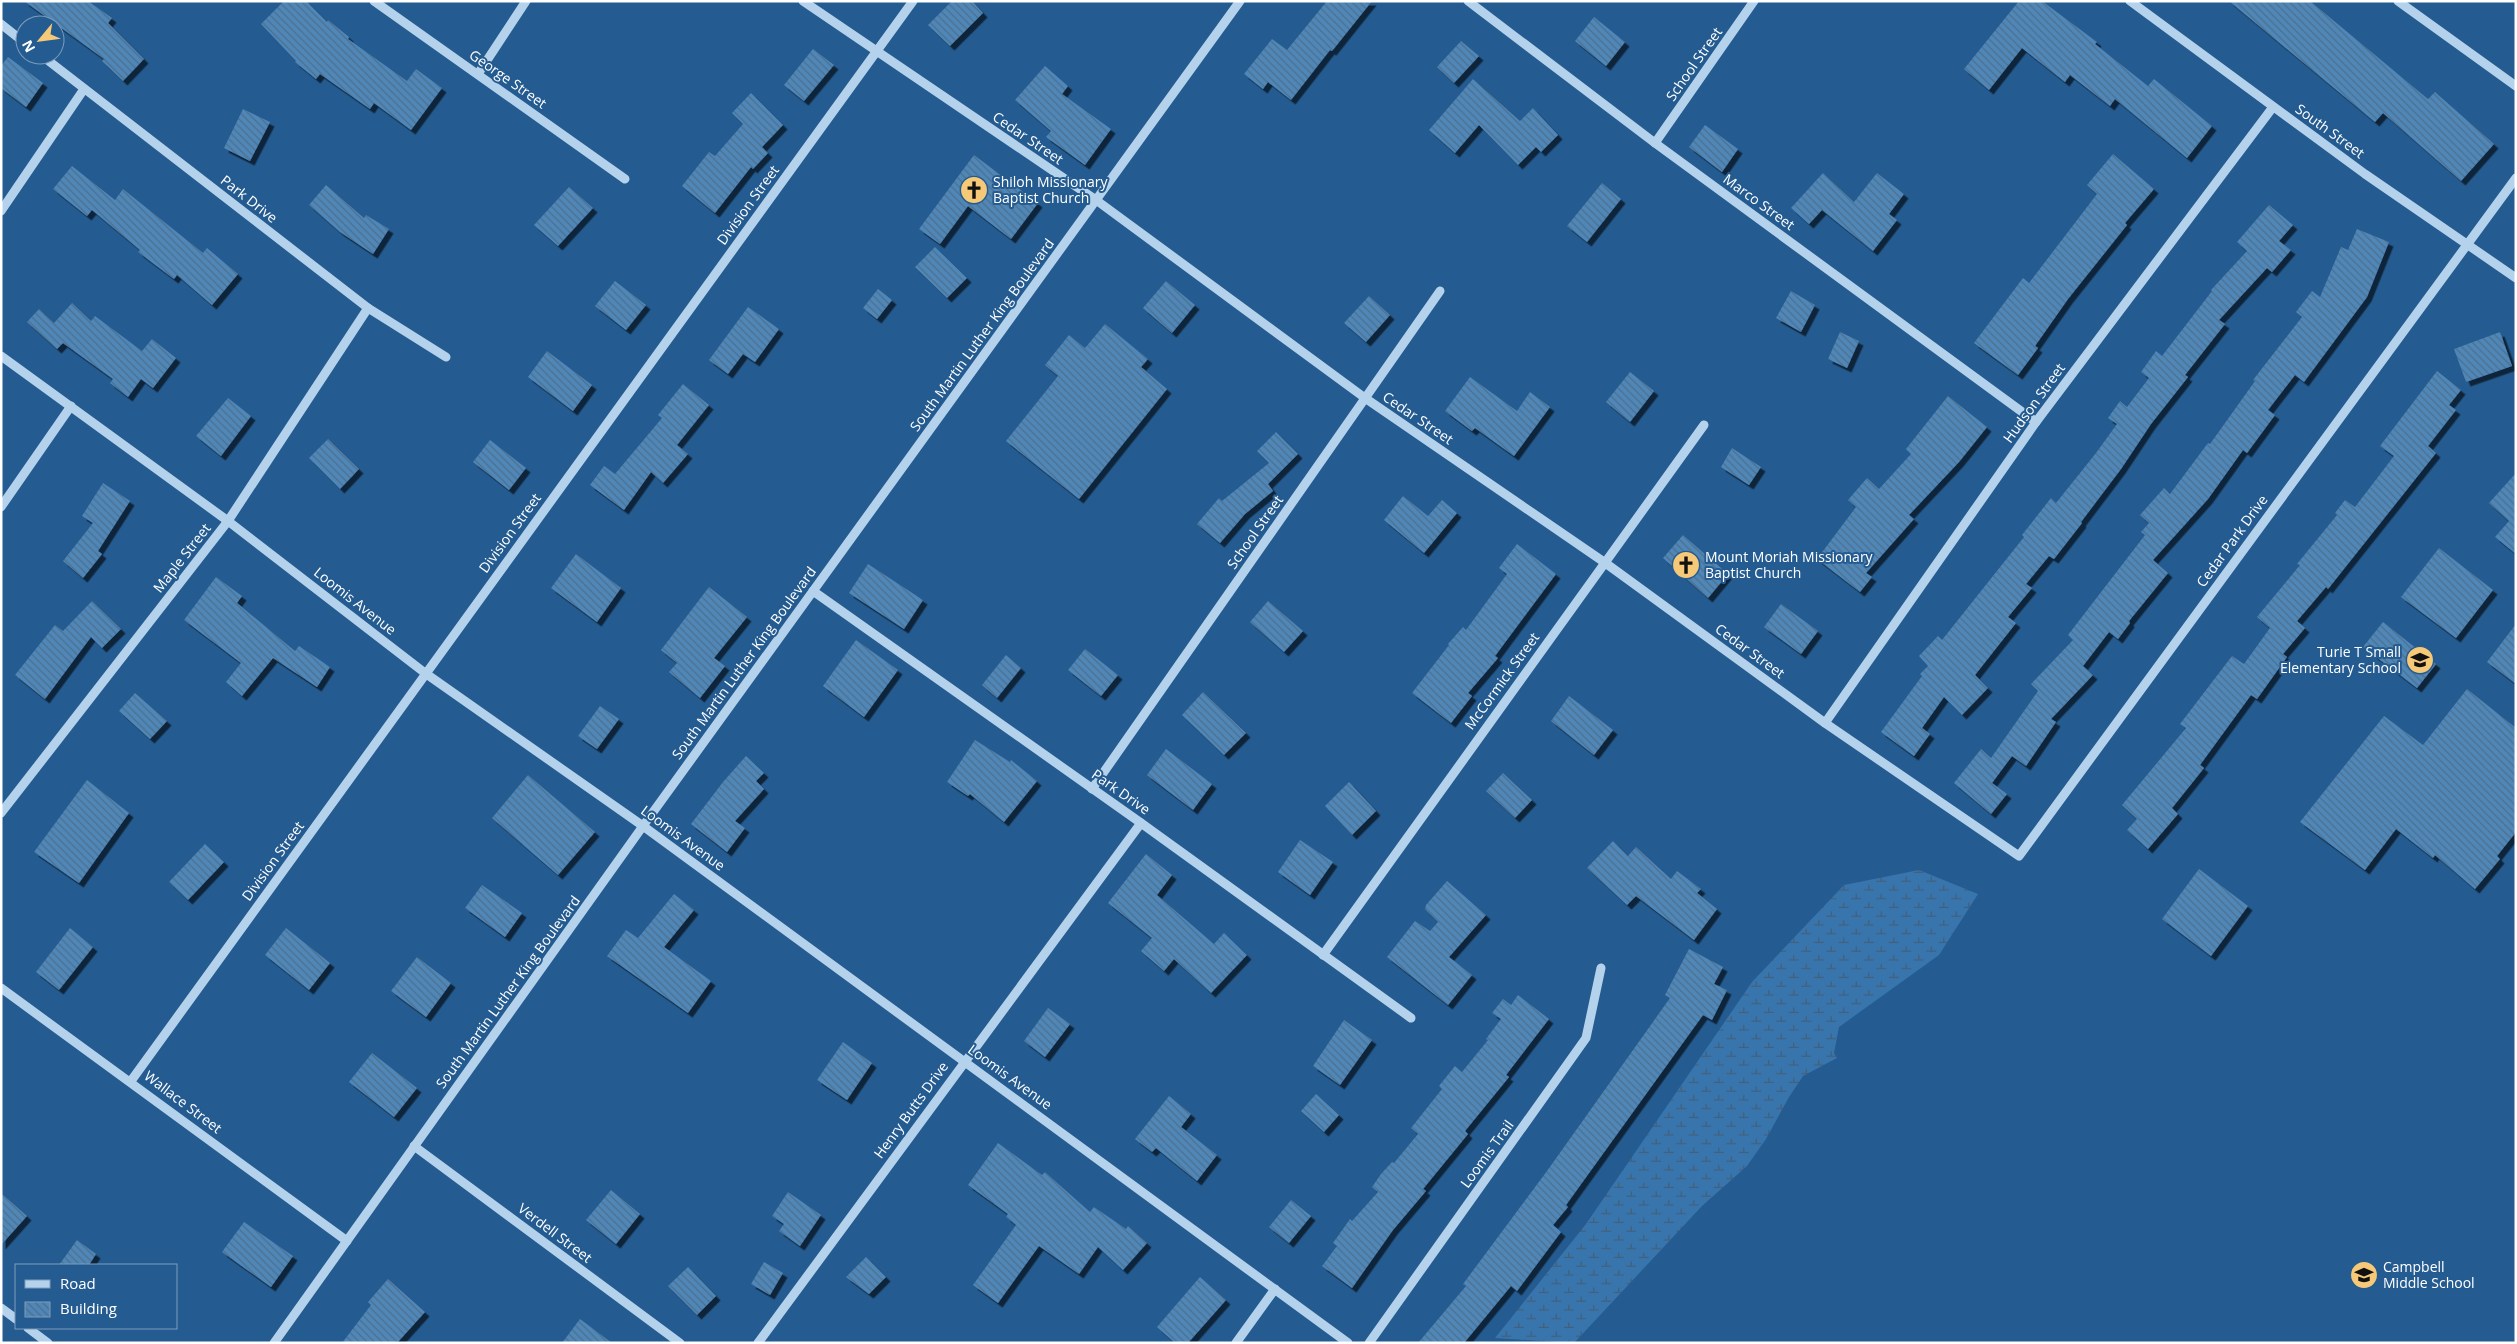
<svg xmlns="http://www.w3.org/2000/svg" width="2517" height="1344" viewBox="0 0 2517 1344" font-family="'Open Sans',sans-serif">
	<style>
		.wetland { fill: url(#wetland-marsh) }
		.building { fill: url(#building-back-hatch); filter: url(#shadow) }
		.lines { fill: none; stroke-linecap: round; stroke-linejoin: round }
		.minor { stroke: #b5d2ec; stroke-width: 9 }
		.labels { text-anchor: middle; stroke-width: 4; stroke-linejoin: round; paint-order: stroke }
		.street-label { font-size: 14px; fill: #fff; stroke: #245b90 }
		.poi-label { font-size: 14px; fill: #fff; stroke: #245b90; text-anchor: start }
	</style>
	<defs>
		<pattern id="wetland-marsh" width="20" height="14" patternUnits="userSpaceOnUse" patternTransform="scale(1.25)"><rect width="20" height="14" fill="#3875ad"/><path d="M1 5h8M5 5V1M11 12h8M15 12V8" fill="none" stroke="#42607c"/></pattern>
		<pattern id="building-back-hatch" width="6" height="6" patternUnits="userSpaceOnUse" patternTransform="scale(1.25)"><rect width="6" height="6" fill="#5087b8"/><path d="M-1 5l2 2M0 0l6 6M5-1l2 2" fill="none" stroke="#4e6f8d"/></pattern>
		<filter id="shadow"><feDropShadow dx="4.5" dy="4.5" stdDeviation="0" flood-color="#0009"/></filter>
	</defs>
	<rect width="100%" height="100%" fill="#245b90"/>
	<polygon class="wetland" points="1919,870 1978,894 1939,955 1839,1027 1834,1053 1837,1058 1803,1076 1789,1097 1766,1139 1747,1166 1702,1206 1574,1343 1495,1338 1586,1224 1752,982 1844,885"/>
	<g class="building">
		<polygon points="24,1 88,1 112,18 108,23 144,59 123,81 102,61 104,59"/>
		<polygon points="284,1 306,1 327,22 328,20 349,37 348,39 407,81 416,69 442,88 411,130 374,103 370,109 320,74 316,79 295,62 296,61 261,24"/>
		<polygon points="952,1 972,1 983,13 950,46 928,25"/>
		<polygon points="1327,1 1372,1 1332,51 1330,50 1291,100 1268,82 1263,89 1244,74 1272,39 1287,50"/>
		<polygon points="2019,1 2042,1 2097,42 2095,44 2148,86 2154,79 2212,126 2187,158 2115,99 2110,106 2070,75 2065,82 2022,48 1989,90 1964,69"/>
		<polygon points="2229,1 2310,1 2428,99 2435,92 2494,144 2461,181 2383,113 2375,122"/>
		<polygon points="1594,17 1625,42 1606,66 1575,41"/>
		<polygon points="1461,41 1479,56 1454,83 1437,67"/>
		<polygon points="813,49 834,65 804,101 784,85"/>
		<polygon points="8,57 43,83 26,107 1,88 1,66"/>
		<polygon points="1045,66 1068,86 1062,94 1111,129 1085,165 1046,137 1051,131 1015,100"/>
		<polygon points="1473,79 1520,121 1533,108 1558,135 1541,152 1536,147 1518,165 1479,125 1455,153 1429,130"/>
		<polygon points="751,93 783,125 762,147 768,153 753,169 751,167 715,213 682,186 709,152 715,156 743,124 732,113"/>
		<polygon points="243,109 270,122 250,161 224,148"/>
		<polygon points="1705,125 1738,149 1722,172 1689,147"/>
		<polygon points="2113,154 2154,189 2125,223 2127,225 2068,299 2035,346 2038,348 2018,375 1974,343 2023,278 2029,283 2097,194 2087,185"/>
		<polygon points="974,155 1038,203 1011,239 968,206 940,244 919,229"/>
		<polygon points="72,166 115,200 123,189 203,253 207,248 238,274 212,305 177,275 174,279 138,252 140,250 92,210 87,216 53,189"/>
		<polygon points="1823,173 1854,202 1877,173 1904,194 1889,214 1897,220 1873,251 1822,210 1809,224 1791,208"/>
		<polygon points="1602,183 1621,199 1587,242 1567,226"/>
		<polygon points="326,185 364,218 366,215 389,229 373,254 340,232 309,205"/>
		<polygon points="569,187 593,208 558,246 534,225"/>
		<polygon points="2269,205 2293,225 2279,241 2291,250 2272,272 2267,268 2219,320 2225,324 2185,375 2188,377 2151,424 2121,469 2081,522 2082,523 2054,559 2049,556 2026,584 2032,588 2008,617 2016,623 1975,675 1988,688 1962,715 1944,697 1922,728 1930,734 1914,756 1881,732 1922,676 1920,674 1928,666 1919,656 1938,636 1942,640 2024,537 2022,535 2051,498 2056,503 2096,453 2117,424 2108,418 2120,401 2127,407 2149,378 2141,372 2156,351 2162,356 2212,291 2211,290 2247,251 2237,242"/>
		<polygon points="2357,229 2389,242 2367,297 2304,382 2295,375 2268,410 2275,415 2247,453 2243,450 2208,499 2153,560 2168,573 2129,621 2130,623 2118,639 2109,632 2083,666 2093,675 2051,719 2056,722 2026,766 2012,756 1992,783 2007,794 1991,814 1954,783 1981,749 1991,758 2038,691 2031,684 2073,640 2068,635 2145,535 2141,532 2149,523 2140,515 2164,488 2170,494 2208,443 2210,444 2255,381 2253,380 2302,317 2296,312 2312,291 2320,297 2341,247 2348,250"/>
		<polygon points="935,247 967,278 947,298 915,267"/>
		<polygon points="615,281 646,305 626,330 595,306"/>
		<polygon points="1166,281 1195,305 1172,333 1143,308"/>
		<polygon points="878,289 892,300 877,319 863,308"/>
		<polygon points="1791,291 1815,305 1801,332 1776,318"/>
		<polygon points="1369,296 1390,315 1366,342 1344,323"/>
		<polygon points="72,303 91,321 95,316 142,351 152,339 176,358 153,388 141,379 128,397 110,383 113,379 63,343 57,349 27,322 39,309 54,323"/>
		<polygon points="748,307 779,329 755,362 743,354 728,374 709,360"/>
		<polygon points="1105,324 1148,359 1141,367 1167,389 1079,499 1006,441 1058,376 1045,365 1069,335 1085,348"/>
		<polygon points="1840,332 1859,341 1847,368 1828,359"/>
		<polygon points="2500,332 2512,366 2466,382 2454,349"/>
		<polygon points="547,351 592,385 573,411 528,377"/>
		<polygon points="2437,371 2461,390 2449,405 2456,410 2428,446 2436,453 2328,589 2326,587 2297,621 2305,628 2283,654 2287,657 2257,699 2251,695 2200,765 2204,768 2172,808 2178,814 2148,849 2127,830 2137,819 2122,805 2186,728 2180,724 2232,656 2244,664 2270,628 2257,617 2300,565 2297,564 2337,515 2335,513 2345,500 2355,507 2394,456 2380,446"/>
		<polygon points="1630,372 1654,391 1630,422 1606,402"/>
		<polygon points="1470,377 1517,411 1530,392 1550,407 1514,456 1475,428 1472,431 1445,411"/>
		<polygon points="683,384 709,405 677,445 688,454 663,483 651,472 624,510 590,485 604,466 615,474 662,418 658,415"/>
		<polygon points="1948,396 1987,427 1959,462 1909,515 1914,519 1866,573 1872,577 1860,592 1817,559 1856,507 1848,500 1867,478 1879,489 1911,454 1906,449"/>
		<polygon points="228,398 251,416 221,456 196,436"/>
		<polygon points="1276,432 1298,454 1268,484 1273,491 1245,514 1220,543 1197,524 1219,498 1222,501 1269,463 1257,451"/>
		<polygon points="328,439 359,469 340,489 309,458"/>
		<polygon points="490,440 526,468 509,490 473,462"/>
		<polygon points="1732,448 1761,467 1749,485 1721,467"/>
		<polygon points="2516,473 2516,554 2495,537 2509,521 2489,503"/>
		<polygon points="103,483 130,501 98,551 102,554 83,578 63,561 93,523 82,516"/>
		<polygon points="1403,496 1428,516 1442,500 1457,513 1424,553 1384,520"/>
		<polygon points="1683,535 1728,574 1708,598 1663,558"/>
		<polygon points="1517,544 1556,574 1495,656 1498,658 1468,693 1472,696 1451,723 1412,693 1449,645 1448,644 1463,627 1466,630 1507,574 1499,568"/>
		<polygon points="2439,548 2493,590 2456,638 2401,597"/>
		<polygon points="576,554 621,588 597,622 551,588"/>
		<polygon points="868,564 923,600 904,629 849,593"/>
		<polygon points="216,577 242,596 237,603 295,651 299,646 330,667 317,687 273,658 242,696 226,682 241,663 184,620"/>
		<polygon points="709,587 747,617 714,658 725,666 700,698 669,672 677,663 661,650"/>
		<polygon points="92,601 121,629 102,648 91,637 45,699 15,675 55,625 63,631"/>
		<polygon points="1268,601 1303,631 1284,652 1250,622"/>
		<polygon points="1781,604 1818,631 1801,654 1764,627"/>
		<polygon points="2383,622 2436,664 2417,688 2363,647"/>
		<polygon points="2516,624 2516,684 2487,662"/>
		<polygon points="856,640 898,670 864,717 823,686"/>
		<polygon points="1085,649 1118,675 1101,696 1068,670"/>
		<polygon points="1006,655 1021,668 997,698 982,685"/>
		<polygon points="2467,689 2516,728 2516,832 2497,856 2500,859 2475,889 2435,855 2433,858 2396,829 2365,870 2300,822 2384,716 2423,745"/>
		<polygon points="1203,692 1246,733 1224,755 1182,715"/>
		<polygon points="135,693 167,721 150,739 119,711"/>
		<polygon points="1569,696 1613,730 1594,755 1551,721"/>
		<polygon points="600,706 619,719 597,749 578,736"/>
		<polygon points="975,740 1010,762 1011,760 1037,781 1004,822 970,794 968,796 947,782"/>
		<polygon points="1166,749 1212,784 1193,810 1147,775"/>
		<polygon points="746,756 764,773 756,781 764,789 735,821 745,828 727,852 691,824 723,782"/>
		<polygon points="1503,773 1532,800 1515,818 1486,791"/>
		<polygon points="528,775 595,832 558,875 492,818"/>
		<polygon points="87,780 129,813 79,883 34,852"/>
		<polygon points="1349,782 1376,811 1352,835 1325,806"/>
		<polygon points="1300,840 1333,862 1310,895 1278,872"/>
		<polygon points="1613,841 1628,856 1636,847 1671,879 1677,871 1701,889 1697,893 1717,909 1694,940 1636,896 1627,905 1587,868"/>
		<polygon points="205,844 224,862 188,900 169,882"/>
		<polygon points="1146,854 1172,875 1157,895 1214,944 1224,933 1247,955 1211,993 1174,959 1164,971 1141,951 1152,938 1108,903"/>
		<polygon points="2199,869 2248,906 2211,956 2162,919"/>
		<polygon points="1447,881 1486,915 1449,957 1472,975 1448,1005 1387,957 1415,921 1430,931 1438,922 1425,909 1426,905"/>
		<polygon points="482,885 522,913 505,937 465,908"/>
		<polygon points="674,894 694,910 664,947 711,981 688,1013 607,956 626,930 638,938"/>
		<polygon points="70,928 93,947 59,990 36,972"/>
		<polygon points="286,928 330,963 309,990 265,955"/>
		<polygon points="1689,949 1723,967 1714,984 1727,990 1712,1020 1703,1015 1566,1205 1568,1207 1553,1225 1561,1232 1517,1291 1511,1286 1464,1343 1418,1343 1466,1286 1463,1284 1547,1171 1670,998 1665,995"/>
		<polygon points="417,957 451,983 426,1017 391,991"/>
		<polygon points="1518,995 1549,1019 1506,1075 1509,1077 1465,1131 1468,1134 1423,1189 1426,1191 1393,1230 1352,1288 1322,1266 1337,1246 1333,1243 1350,1219 1352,1221 1378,1192 1372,1187 1381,1174 1392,1162 1394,1163 1418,1134 1411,1128 1442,1089 1439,1086 1455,1066 1462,1072 1488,1040 1486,1039 1501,1019 1492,1013 1503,999 1511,1005"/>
		<polygon points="1048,1008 1070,1024 1045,1057 1024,1041"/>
		<polygon points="1344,1020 1372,1040 1340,1085 1313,1066"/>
		<polygon points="843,1042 872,1063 847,1100 817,1080"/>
		<polygon points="372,1053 417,1088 394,1117 349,1082"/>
		<polygon points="1316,1094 1339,1115 1324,1132 1301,1111"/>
		<polygon points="1169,1096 1191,1114 1181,1127 1217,1155 1197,1181 1156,1148 1152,1152 1135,1139"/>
		<polygon points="998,1143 1042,1175 1045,1172 1090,1212 1094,1207 1126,1229 1128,1226 1147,1243 1123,1270 1098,1247 1079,1274 1039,1246 998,1303 973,1285 1016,1225 1006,1217 1008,1214 968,1185"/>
		<polygon points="611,1190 640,1214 616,1244 586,1220"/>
		<polygon points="788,1192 821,1215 800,1246 779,1231 784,1224 772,1216"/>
		<polygon points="1,1193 27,1216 1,1245"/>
		<polygon points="1291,1200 1311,1216 1289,1243 1269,1227"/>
		<polygon points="244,1222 293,1256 271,1287 222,1252"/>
		<polygon points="77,1240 96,1254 89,1265 59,1265"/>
		<polygon points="866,1257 886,1277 869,1294 846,1277"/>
		<polygon points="764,1262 783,1273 770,1295 751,1284"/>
		<polygon points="688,1267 716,1296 697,1315 668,1286"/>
		<polygon points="1200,1277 1226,1300 1188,1343 1175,1343 1157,1327"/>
		<polygon points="388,1279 425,1312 397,1343 342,1343 371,1305 368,1302"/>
		<polygon points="580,1319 612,1343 562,1343"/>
	</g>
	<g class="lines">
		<g class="minor">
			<polyline points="374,1 625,179"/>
			<polyline points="803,1 1096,200 1365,398 1604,562 1825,723 2019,856 2516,178"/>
			<polyline points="1468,1 1655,143 2036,422"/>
			<polyline points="2130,1 2365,174 2516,278"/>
			<polyline points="2398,1 2516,86"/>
			<polyline points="1,24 25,43"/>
			<polyline points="41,55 368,308 446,357"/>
			<polyline points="478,74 526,1"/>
			<polyline points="1655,143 1754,1"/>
			<polyline points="1,211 84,89"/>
			<polyline points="1,356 228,521 425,673 643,826 1348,1343"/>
			<polyline points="1,507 71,406"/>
			<polyline points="813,591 1141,823 1411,1018"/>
			<polyline points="1825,723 2036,422 2273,107"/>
			<polyline points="1092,789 1440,291"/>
			<polyline points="1,813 228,521 368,308"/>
			<polyline points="1323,955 1704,425"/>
			<polyline points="1,988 347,1241"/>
			<polyline points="131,1081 913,1"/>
			<polyline points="414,1146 680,1343"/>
			<polyline points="1,1308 16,1319"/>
			<polyline points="28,1328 48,1343"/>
			<polyline points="274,1343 643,826 1240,1"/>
			<polyline points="758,1343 1141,823"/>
			<polyline points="1236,1343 1275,1289"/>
			<polyline points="1369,1343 1586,1038 1601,968"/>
		</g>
	</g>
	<defs>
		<g id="church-disc" transform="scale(1.4375)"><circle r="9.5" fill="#f6c979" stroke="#245b90"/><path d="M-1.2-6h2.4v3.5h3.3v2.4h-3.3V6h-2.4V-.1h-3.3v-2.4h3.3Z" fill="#111"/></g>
		<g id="school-disc" transform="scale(1.4375)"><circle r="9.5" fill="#f6c979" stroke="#245b90"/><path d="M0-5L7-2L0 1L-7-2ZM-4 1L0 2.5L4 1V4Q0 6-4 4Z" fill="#111"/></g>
	</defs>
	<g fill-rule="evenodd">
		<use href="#church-disc" x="974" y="190"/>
		<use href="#church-disc" x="1686" y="565"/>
		<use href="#school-disc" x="2420" y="660"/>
		<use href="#school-disc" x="2364" y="1275"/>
	</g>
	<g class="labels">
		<g class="street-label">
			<text transform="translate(1694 64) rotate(-55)" y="5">School Street</text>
			<text transform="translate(508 79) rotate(35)" y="5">George Street</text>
			<text transform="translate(2330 131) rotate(36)" y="5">South Street</text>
			<text transform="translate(1028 138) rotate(34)" y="5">Cedar Street</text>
			<text transform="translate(249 199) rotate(38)" y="5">Park Drive</text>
			<text transform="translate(1759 202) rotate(36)" y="5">Marco Street</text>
			<text transform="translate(748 205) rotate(-54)" y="5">Division Street</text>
			<text transform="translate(982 335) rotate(-54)" y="5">South Martin Luther King Boulevard</text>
			<text transform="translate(2034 403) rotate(-54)" y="5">Hudson Street</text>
			<text transform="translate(1418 418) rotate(34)" y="5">Cedar Street</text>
			<text transform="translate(1255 532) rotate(-55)" y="5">School Street</text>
			<text transform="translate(510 533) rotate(-54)" y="5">Division Street</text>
			<text transform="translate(2232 541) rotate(-54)" y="5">Cedar Park Drive</text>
			<text transform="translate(182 558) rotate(-52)" y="5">Maple Street</text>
			<text transform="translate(355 601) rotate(38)" y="5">Loomis Avenue</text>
			<text transform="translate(1750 651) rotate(36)" y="5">Cedar Street</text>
			<text transform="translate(744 663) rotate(-54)" y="5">South Martin Luther King Boulevard</text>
			<text transform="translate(1502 681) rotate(-54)" y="5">McCormick Street</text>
			<text transform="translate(1121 792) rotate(35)" y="5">Park Drive</text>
			<text transform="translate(683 838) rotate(36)" y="5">Loomis Avenue</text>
			<text transform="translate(273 861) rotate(-54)" y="5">Division Street</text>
			<text transform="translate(508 992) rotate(-54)" y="5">South Martin Luther King Boulevard</text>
			<text transform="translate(1010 1077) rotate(36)" y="5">Loomis Avenue</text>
			<text transform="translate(183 1102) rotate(37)" y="5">Wallace Street</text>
			<text transform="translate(911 1110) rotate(-54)" y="5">Henry Butts Drive</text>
			<text transform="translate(1487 1154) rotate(-54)" y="5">Loomis Trail</text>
			<text transform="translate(555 1233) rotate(37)" y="5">Verdell Street</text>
		</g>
		<g class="poi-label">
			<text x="993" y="187">Shiloh Missionary<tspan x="993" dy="16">Baptist Church</tspan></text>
			<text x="1705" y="562">Mount Moriah Missionary<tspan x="1705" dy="16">Baptist Church</tspan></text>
			<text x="2401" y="657" text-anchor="end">Turie T Small<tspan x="2401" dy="16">Elementary School</tspan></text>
			<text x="2383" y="1272">Campbell<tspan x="2383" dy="16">Middle School</tspan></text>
		</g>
	</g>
	<rect width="2517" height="1344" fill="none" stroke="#ffffff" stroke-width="5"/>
	<rect x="15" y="1264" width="162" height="65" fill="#245b90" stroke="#7c9dbc"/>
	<rect x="25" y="1280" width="25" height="8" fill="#b5d2ec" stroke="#7c9dbc"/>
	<text x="60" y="1289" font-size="15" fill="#ffffff">Road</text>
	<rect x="25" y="1302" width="25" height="15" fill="url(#building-back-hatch)" stroke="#7c9dbc"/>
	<text x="60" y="1314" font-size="15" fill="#ffffff">Building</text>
	<g transform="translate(40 40) rotate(241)"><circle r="24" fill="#245b90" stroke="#7c9dbc"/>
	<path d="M0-4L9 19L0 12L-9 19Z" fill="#f6c979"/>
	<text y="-8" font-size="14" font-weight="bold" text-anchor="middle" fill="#ffffff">N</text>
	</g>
</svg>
